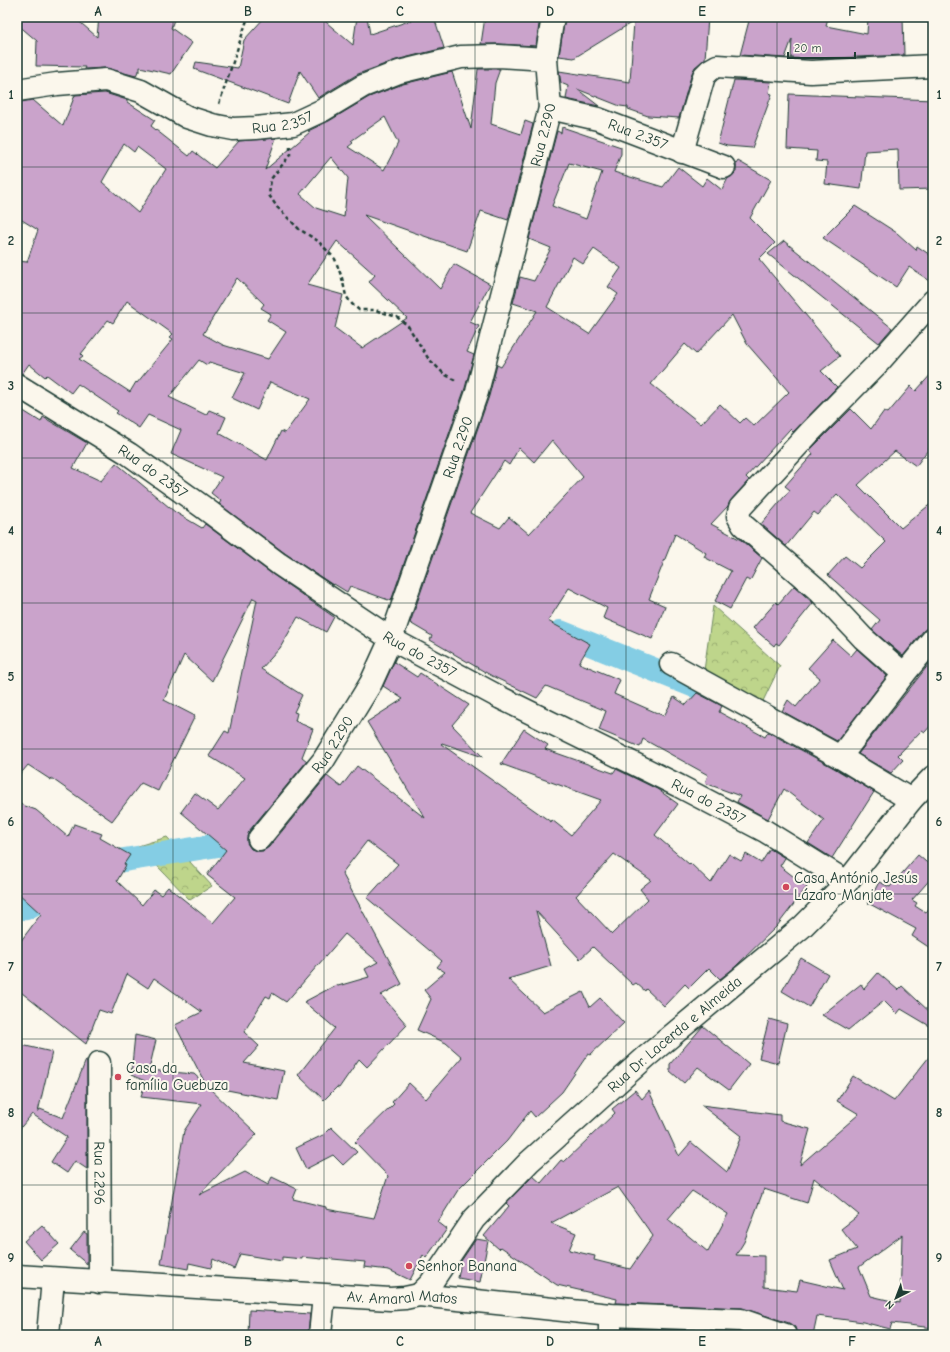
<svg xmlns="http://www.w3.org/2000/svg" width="950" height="1352" viewBox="0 0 950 1352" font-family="'Comic Neue',sans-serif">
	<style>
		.forest { fill: url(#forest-crowns); stroke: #6e8960 }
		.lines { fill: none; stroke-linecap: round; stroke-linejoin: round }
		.canal { stroke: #84cde4; stroke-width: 24 }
		.building { fill: #caa3cb; stroke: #1f3d34; fill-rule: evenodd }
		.minor-casing { stroke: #1f3d34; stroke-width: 25 }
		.path { stroke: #1f3d34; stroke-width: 2.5; stroke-dasharray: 4 3; stroke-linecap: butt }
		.minor { stroke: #fbf7ec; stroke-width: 22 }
		.grid { fill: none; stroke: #1f3d34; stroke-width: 1; stroke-opacity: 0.55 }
		.poi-dot { fill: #d1495b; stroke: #fbf7ec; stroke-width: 1.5 }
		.labels { text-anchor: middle; stroke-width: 4; stroke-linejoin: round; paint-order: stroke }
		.street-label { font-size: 15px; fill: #1f3d34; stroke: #fbf7ec }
		.poi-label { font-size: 15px; fill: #1f3d34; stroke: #fbf7ec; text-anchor: start }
		.neatline { fill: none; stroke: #1f3d34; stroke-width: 1.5 }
		.grid-label { font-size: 13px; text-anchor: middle; font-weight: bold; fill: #1f3d34 }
	</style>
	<defs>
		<pattern id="forest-crowns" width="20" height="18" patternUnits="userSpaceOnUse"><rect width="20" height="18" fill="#bed58b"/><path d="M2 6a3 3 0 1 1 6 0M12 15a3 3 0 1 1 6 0" fill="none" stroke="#9aae72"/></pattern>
	</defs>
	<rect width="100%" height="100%" fill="#fbf7ec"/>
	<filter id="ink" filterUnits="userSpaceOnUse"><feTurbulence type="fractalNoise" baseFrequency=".025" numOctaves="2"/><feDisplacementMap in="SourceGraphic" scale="8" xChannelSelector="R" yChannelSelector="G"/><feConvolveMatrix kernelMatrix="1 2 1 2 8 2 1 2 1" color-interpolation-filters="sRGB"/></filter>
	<g filter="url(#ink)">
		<g class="forest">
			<polygon points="713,606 780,666 763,701 703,678"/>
			<polygon points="167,837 212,886 190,900 138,846"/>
		</g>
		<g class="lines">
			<g class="canal">
				<polyline points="560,632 700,688"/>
				<polyline points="95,869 105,863 250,840 270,816"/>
				<polyline points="17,901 26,908 60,889"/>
			</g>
		</g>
		<g class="building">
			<polygon points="17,17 74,17 97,37 99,17 148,20 149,17 175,17 171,28 192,43 171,74 140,67 140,71 138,71 136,76 105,68 84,69 85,67 36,66 37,41 17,24"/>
			<polygon points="265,17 320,17 353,45 357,17 367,17 370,34 421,17 434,17 444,48 396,60 358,74 318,98 300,71 288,104 194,69 196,62 238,68 244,40"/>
			<polygon points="485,17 540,17 536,46 499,44 481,44"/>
			<polygon points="565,17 708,17 705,59 695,67 692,73 679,118 648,116 628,109 628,107 620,106 577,89 599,106 566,99 568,86 561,83 559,71 630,82 634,21 574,58 559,56"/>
			<polygon points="750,17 828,17 826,26 867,34 868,17 903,17 904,55 811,59 791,58 792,39 785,58 740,55"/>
			<path d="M478 69H500L495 83 491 124 521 134 525 121 533 124 508 220 481 211 467 251 364 215 440 289 454 264 490 284 470 322 479 326 467 352 474 355 465 388 391 601 350 586 347 592 334 584 333 585 286 554 219 504 221 501 211 493 222 477 171 454 181 430 148 415 139 428 116 413 118 411 78 384 71 393 47 375 45 377 29 364 22 374 17 373V261L27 262 38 230 17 217V106L21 102 33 100 63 126 75 95 105 93 127 100V102L155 120 151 126 189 156 193 151 215 168 239 141 276 138 265 170 310 132 308 131 329 121 369 97 403 84 452 72 471 129ZM385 117 398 143 384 170 348 147 353 143 351 141ZM124 144 134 152 137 147 166 169 138 213 102 182ZM331 157 348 178 344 217 316 208 300 194ZM337 241 375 275 369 282 407 318 362 348 335 328 343 295 307 285ZM237 278 264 304 261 308 271 314 267 320 286 332 268 359 223 345 203 334ZM127 301 173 334 170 337 173 339 137 383 136 382 130 392 79 359 83 356 81 354 108 320 113 323ZM199 360 207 365 209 362 245 373 232 398 257 410 270 382 310 399 285 433 281 431 267 460 219 433 226 417 209 410 206 415 169 397Z"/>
			<polygon points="734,80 771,82 769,93 772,94 752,148 727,146 718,143"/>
			<polygon points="789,94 933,100 933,189 899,190 898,149 865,151 861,189 825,184 827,162 816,161 817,151 787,149"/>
			<path d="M562 127 621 147V154L614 172 663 187 678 167 702 186 707 178 722 190 728 178 732 176 736 172V164L738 161 771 180 750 218 775 243 759 259 840 356 821 371 837 387 793 432 790 429 746 477 749 480 731 500 728 506 711 524 741 540 762 558 750 581 746 579 730 609 715 601 731 571 704 557 706 553 675 534 649 599 665 606 652 639 603 618 607 608 569 588 548 621 590 644 579 663 620 680 614 694 664 716 674 697 686 705 697 693 722 706 719 712 765 737 768 732 834 768 874 792 832 858 808 843 824 820 784 789 768 819 737 802 740 796 705 783 708 775 643 739 640 747 599 730 606 711 546 686 537 698 492 676 430 640 432 636 410 623 489 396 497 365 501 367 537 311 513 303 520 277 534 281 551 248 529 239 557 131 561 133ZM569 163 602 172 586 219 552 206ZM594 249 621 268 608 287 618 294 589 334 547 307 573 257 583 264ZM732 315 747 344 789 392 754 426 745 418 740 423 720 404 701 424 651 384 685 344 696 354ZM552 440 583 477 529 534 509 517 500 528 470 513 504 461 509 465 519 448 534 462Z"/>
			<polygon points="855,206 897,233 916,250 917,246 933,257 933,283 909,267 896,287 823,238"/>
			<polygon points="784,241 892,328 879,343 768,254"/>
			<polygon points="933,372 933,443 916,466 895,451 858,485 901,528 933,502 933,627 928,627 923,631 903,656 872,630 880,620 828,575 845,556 860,568 886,542 837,494 818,515 814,512 786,546 761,524 790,490 785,486 813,454 810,450 851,409 871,429 884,411 888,413 911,386 916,391"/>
			<path d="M17 407 41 422 43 417 87 443 73 468 101 481 116 463 175 512 202 528 205 524 272 574 334 617 326 632 298 617 280 648 261 669 302 695 294 712 297 713 295 721 313 729 302 757 307 761 249 831 247 837V843L251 849 257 851H263L269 847 327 776 341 787 357 766 425 818 367 722 403 699 383 686 394 662 417 677 420 673 469 705 452 725 483 757 442 743 441 744 551 822 552 820 571 835 601 800 501 764 524 729 548 745 545 749 613 773 616 769 657 789 678 804 655 835 689 864 690 863 711 883 729 854 741 861 746 854 761 863 770 849 785 858 780 866 807 887 777 926 734 968 720 979 709 968 689 988 685 984 664 1006 646 989 645 991 636 983 633 985 593 947 580 959 536 911 551 966 508 979 543 1012 583 992 590 1007 600 998 624 1023 590 1055 588 1054 562 1092 535 1117 530 1111 507 1141 458 1190 438 1222 447 1229 426 1258 423 1255 410 1280 389 1270 364 1267 365 1262 322 1258V1259L302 1257V1259L282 1257V1261L240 1254 234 1269 213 1259 211 1268 189 1263 188 1269 161 1264 184 1131 202 1104 141 1097 145 1081 131 1075 135 1035 156 1040 149 1070 194 1074 206 1085 175 1025 202 1012 154 978 148 988 127 974 111 1014 99 1010 86 1044 17 989V946L41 914 17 892V803L36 810 68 837 74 824 102 834 100 838 130 855 124 864 126 865 117 881 142 905 154 890 161 895 168 887 213 923 235 897 207 875 226 850 181 812 195 793 218 810 245 778 209 756 225 731 229 733 257 600 253 598 212 681 184 655 164 700 195 716 158 791 141 783 112 821 51 778V780L28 765 17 778ZM367 841 398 864 367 898 442 961 437 967 445 972 424 990 431 999 417 1030 446 1043 462 1057 426 1099 409 1083 392 1102 394 1104 355 1142 388 1176 374 1218 326 1209V1207L293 1199 297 1189 272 1177 268 1185 245 1172 199 1195 257 1134 207 1086 278 1100 284 1071 244 1063 259 1046 244 1032 266 996 270 998 272 993 286 1002 345 934 378 962 365 969 369 977 338 986 336 985 304 1002 335 1028 298 1075 324 1100 337 1087 339 1088 359 1059 367 1067 407 1025 381 995 402 984 342 873ZM614 854 651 880 640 889 648 899 612 934 576 896Z"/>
			<polygon points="794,586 813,603 779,645 776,643 774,646 753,628 776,602 778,604"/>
			<polygon points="833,640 851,656 857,649 887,676 837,741 782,711 788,700 796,707 820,678 808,668"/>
			<polygon points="933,659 933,723 925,732 922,730 898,755 903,760 891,773 858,754"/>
			<polygon points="918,855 933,868 933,876 912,900 917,903 915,906 926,913 933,902 933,950 912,936 916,929 868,903 879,882 890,887"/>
			<polygon points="801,958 828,974 809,1007 782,991"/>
			<polygon points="878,973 898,990 902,986 933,1015 933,1028 901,1009 897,1014 884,1001 848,1030 822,1015 861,984 864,989"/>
			<polygon points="769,1019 787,1024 778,1063 759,1058"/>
			<polygon points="703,1026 749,1064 729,1090 698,1067 684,1083 670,1071 670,1064"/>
			<polygon points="17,1044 52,1052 38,1112 40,1109 63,1118 86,1060 87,1060 87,1169 75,1161 67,1173 51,1162 67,1137 32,1114 17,1132"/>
			<path d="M933 1052V1328L892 1323 890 1329 863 1322 817 1316 813 1335H797L795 1327 789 1323 742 1308 616 1303 617 1299 557 1285 501 1247 499 1249 484 1236 509 1206 506 1203 533 1176 541 1183 561 1160 564 1162 615 1113 612 1109 635 1090 642 1099 649 1091 679 1156 691 1142 727 1172 741 1136 701 1105 780 1115V1121L810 1129 800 1165 859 1114 837 1101 853 1076 894 1101ZM814 1178 859 1215 841 1229 857 1249 830 1260 843 1290 800 1280 797 1291 764 1287V1256L736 1255 744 1242 764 1189 807 1203ZM618 1187 653 1236 630 1269 594 1260 595 1256 569 1250 576 1233 551 1223ZM692 1191 728 1214 708 1252 668 1219ZM902 1235 900 1303 871 1296 859 1267Z"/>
			<polygon points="331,1127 357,1152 343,1165 333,1155 306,1169 296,1148 323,1135"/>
			<polygon points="42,1225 59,1244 41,1260 24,1241"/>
			<polygon points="84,1232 87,1234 87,1264 70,1250"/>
			<polygon points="476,1239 488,1241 480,1282 458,1278 461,1261"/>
			<polygon points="249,1310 310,1314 308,1335 248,1335"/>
			<polygon points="622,1328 700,1331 700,1335 622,1335"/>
		</g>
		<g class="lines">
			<g class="minor-casing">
				<g id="minor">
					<path id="s1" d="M17 90 57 84 106 80 141 91 187 117 212 125 233 129 256 128 293 124 323 110 363 86 399 72 461 57 498 56 546 59"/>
					<path id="s2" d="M550 108 598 119 724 167"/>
					<polyline points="682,152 704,76 710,70 717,66 811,72 933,66"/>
					<path id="s3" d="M17 385 129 454 203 507 279 564 391 639 501 698 679 786 765 831 847 882"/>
					<polyline points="671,664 840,757 911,800"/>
					<polyline points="904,674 863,638 819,591 743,525 738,516 740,508 811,431 879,362 933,301"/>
					<polyline points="840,757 904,674 933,639"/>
					<path id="s4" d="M259 839 323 761 371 683 391 639 477 392 550 108 546 59 553 17"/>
					<path id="s5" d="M99 1063 100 1282"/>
					<path id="s6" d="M17 1276 390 1299 405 1298 419 1295 610 1315 741 1320 785 1335"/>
					<path id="s7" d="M419 1295 431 1283 474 1219 529 1162 646 1057 802 927 847 882 911 800 933 777"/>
					<polyline points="48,1335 53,1279"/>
					<polyline points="320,1335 324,1296"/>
					<polyline points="610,1335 610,1315"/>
				</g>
			</g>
			<g class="path">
				<polyline points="219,104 248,17"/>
				<polyline points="290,146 290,155 271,179 269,195 277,207 299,229 318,241 335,259 342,278 346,296 352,304 359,310 375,310 397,317 408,326 428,358 444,374 457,381"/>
			</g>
			<use href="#minor" class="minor"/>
		</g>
	</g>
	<path class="grid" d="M173 17V1335M324 17V1335M475 17V1335M626 17V1335M777 17V1335M17 167H933M17 313H933M17 458H933M17 603H933M17 749H933M17 894H933M17 1039H933M17 1185H933"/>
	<g class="poi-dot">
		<circle cx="786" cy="887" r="4"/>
		<circle cx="118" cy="1077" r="4"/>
		<circle cx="409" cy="1266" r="4"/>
	</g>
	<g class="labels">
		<g class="street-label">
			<text dy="5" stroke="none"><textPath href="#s1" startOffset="277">Rua 2.357</textPath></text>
			<text dy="5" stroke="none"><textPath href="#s4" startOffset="768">Rua 2.290</textPath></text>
			<text dy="5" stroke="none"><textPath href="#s2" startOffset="92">Rua 2.357</textPath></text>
			<text dy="5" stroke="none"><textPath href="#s4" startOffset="444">Rua 2.290</textPath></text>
			<text dy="5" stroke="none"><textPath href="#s3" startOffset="161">Rua do 2357</textPath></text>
			<text dy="5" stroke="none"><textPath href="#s3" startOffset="485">Rua do 2357</textPath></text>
			<text dy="5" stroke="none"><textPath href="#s4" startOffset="120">Rua 2.290</textPath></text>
			<text dy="5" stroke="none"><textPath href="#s3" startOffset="809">Rua do 2357</textPath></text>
			<text dy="5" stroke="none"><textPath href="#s7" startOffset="367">Rua Dr. Lacerda e Almeida</textPath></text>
			<text dy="5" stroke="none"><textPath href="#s5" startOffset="110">Rua 2.296</textPath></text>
			<text dy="5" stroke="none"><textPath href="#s6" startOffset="386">Av. Amaral Matos</textPath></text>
		</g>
		<g class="poi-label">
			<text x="794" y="883">Casa António Jesús<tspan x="794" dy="17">Lázaro Manjate</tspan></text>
			<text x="126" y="1073">Casa da<tspan x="126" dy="17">família Guebuza</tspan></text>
			<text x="417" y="1271">Senhor Banana</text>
		</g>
	</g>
	<rect width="950" height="1352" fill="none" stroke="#fbf7ec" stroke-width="44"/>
	<g transform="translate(896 1298) rotate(222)" stroke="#fbf7ec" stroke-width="3" paint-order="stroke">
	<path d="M0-3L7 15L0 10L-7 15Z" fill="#1f3d34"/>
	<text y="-6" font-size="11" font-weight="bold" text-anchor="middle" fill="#1f3d34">N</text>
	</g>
	<path d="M788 52v6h67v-6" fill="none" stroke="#1f3d34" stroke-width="2"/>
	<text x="794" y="52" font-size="12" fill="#1f3d34" stroke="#fbf7ec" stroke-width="3" paint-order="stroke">20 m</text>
	<rect x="22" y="22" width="906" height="1308" class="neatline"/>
	<g class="grid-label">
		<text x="98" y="16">A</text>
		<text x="248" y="16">B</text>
		<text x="400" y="16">C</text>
		<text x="550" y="16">D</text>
		<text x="702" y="16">E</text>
		<text x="852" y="16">F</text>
		<text x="11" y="99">1</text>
		<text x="939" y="99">1</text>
		<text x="11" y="245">2</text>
		<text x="939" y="245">2</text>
		<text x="11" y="390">3</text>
		<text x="939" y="390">3</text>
		<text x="11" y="535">4</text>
		<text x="939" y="535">4</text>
		<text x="11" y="681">5</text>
		<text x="939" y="681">5</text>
		<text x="11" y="826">6</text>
		<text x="939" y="826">6</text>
		<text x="11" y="971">7</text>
		<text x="939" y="971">7</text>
		<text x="11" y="1117">8</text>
		<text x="939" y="1117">8</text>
		<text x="11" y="1262">9</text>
		<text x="939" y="1262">9</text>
		<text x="98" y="1346">A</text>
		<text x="248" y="1346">B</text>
		<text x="400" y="1346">C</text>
		<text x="550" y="1346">D</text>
		<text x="702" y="1346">E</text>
		<text x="852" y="1346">F</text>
	</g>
</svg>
